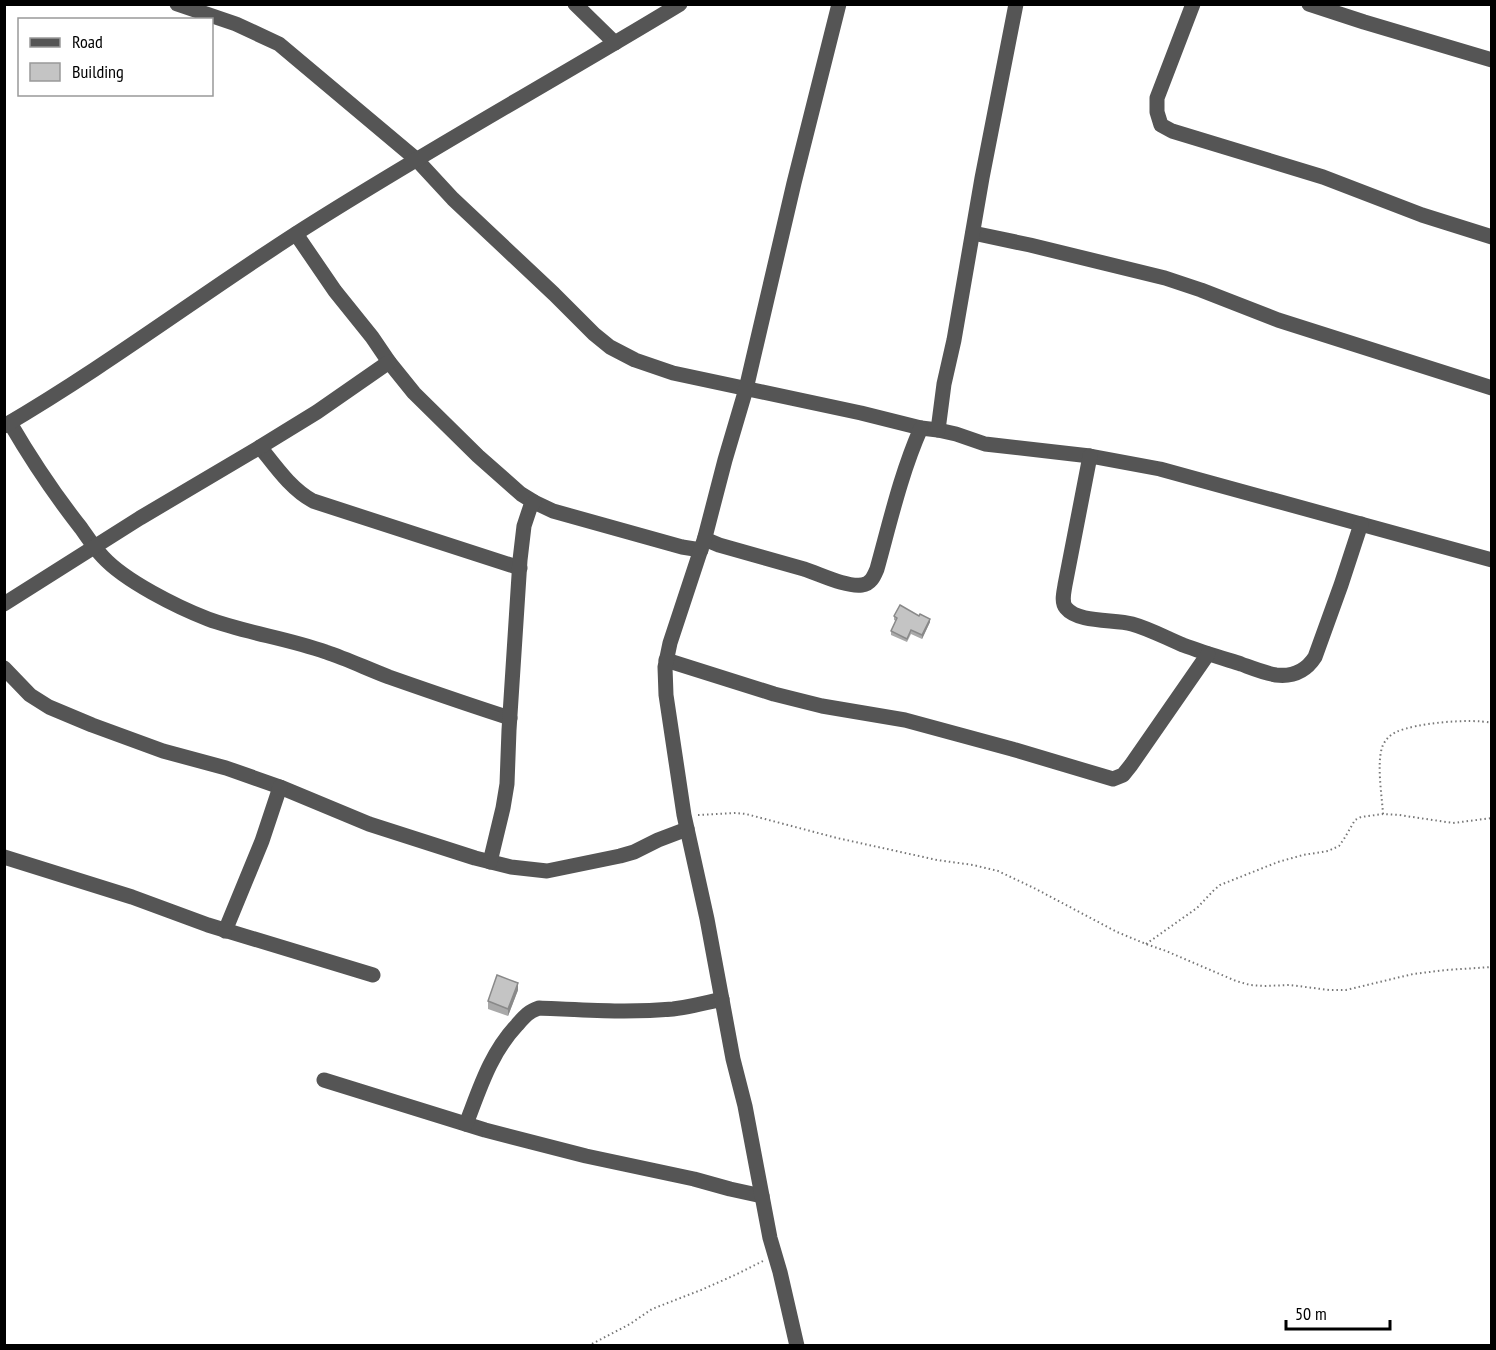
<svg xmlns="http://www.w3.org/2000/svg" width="1496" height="1350" viewBox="0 0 1496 1350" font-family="'PT Sans Narrow',sans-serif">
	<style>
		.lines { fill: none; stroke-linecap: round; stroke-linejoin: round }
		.path { stroke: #777; stroke-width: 2; stroke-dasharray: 1.5 3; stroke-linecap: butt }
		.minor { stroke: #555; stroke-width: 15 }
		.wall { fill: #a9a9a9 }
		.shaded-wall { fill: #898989 }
		.building { fill: #c4c4c4; stroke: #898989; stroke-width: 1.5 }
	</style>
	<rect width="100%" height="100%" fill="#fff"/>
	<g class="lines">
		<g class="path">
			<path d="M1383 814C1382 796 1376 761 1383 745 1386 739 1390 735 1396 732 1416 723 1470 718 1492 723"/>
			<polyline points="698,815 736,813 746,814 837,838 937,860 973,865 998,871 1034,888 1117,932 1146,944 1166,951 1236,981 1250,985 1264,986 1290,985 1329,990 1346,990 1413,974 1446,970 1492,967"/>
			<polyline points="1146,944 1197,908 1214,890 1220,885 1278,862 1303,855 1328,851 1339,846 1344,839 1355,820 1361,817 1383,814 1399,815 1453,823 1492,818"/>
			<polyline points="588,1346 630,1324 652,1309 701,1290 735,1275 763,1261"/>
		</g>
		<g class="minor">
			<polyline points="177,4 236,24 279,44 416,159 453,199 554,294 594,334 610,347 635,360 673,373 861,413 921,428 938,430 956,434 985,444 1090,456 1160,469 1492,560"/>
			<polyline points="575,4 615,43"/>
			<polyline points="1193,4 1157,98 1157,112 1161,125 1172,131 1323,177 1422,215 1492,237"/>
			<polyline points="1309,4 1364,22 1492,60"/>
			<polyline points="973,233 1030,245 1165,278 1201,290 1278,320 1492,388"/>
			<polyline points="296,234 335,291 372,337 389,362 414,393 478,456 521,494 534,502 553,511 682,547 701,550"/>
			<path d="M10 423C31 459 55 495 81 528 88 538 95 549 103 557 125 581 177 607 208 619 246 633 287 638 326 652 347 659 368 669 389 677 429 691 469 705 510 718"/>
			<path d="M4 426C105 367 199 296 297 233 422 153 553 81 680 4"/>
			<polyline points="938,430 944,384 954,340 982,178 1016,4"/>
			<path d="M260 447C276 467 291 489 313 501L520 568"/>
			<path d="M1090 456 1065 585C1064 592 1061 602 1066 608 1078 623 1115 619 1132 624 1150 629 1166 638 1183 645 1202 652 1222 658 1241 664 1252 668 1264 673 1276 675 1293 677 1306 671 1315 657L1341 585 1361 524"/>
			<path d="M705 537 707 540 719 545C747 553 776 561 804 569 820 574 845 587 862 585 871 584 874 576 877 569 890 522 901 473 921 428"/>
			<polyline points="4,604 140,518 260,447 317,412 389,362"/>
			<polyline points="666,660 774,694 822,706 905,720 1012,749 1113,779 1123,775 1131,765 1208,654"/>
			<polyline points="4,668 30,695 49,707 92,725 163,751 226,768 280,787 369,824 475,858 511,867 547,871 620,856 634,852 658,840 687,829"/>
			<polyline points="4,857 132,897 208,925 373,975"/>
			<polyline points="490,862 503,808 507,784 509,730 520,560 524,526 530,508 534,502"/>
			<polyline points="225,931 262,841 280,787"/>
			<polyline points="324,1080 485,1130 586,1156 694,1179 730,1189 762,1196"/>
			<path d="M466 1124C480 1088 490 1054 517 1025 524 1017 529 1011 539 1008 584 1010 628 1013 673 1009 689 1007 706 1003 722 999"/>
			<polyline points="797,1346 780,1272 770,1238 745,1106 733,1059 707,919 684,815 666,695 665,667 670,643 705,537 725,460 746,389 794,183 839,4"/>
		</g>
	</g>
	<g class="wall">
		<polygon points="894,616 930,622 922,639 911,634 907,642 891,635 891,631 896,621 894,620"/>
		<polygon points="518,990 508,1016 488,1009 488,1001"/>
	</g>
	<g class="shaded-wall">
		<polygon points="930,619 930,622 922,639 922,635"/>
		<polygon points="518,983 518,990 508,1016 508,1009"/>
	</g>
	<g class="building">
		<polygon points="900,605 919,616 920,614 930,619 922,635 911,630 907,639 891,631 897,618 894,616"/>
		<polygon points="497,975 518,983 508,1009 488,1001"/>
	</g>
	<rect width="1496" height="1350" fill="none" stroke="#000000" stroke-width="12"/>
	<rect x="18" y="18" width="195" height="78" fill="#ffffff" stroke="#999999" stroke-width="1.5"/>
	<rect x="30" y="38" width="30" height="9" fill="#555555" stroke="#999999" stroke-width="1.5"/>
	<text x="72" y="48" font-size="18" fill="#000000">Road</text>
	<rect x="30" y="63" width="30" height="18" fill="#c4c4c4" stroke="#999999" stroke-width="1.5"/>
	<text x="72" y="78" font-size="18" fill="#000000">Building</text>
	<path d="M1286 1320v9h104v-9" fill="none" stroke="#000000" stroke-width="3"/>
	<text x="1295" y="1320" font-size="18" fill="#000000" stroke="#ffffff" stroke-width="4.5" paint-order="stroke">50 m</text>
</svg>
